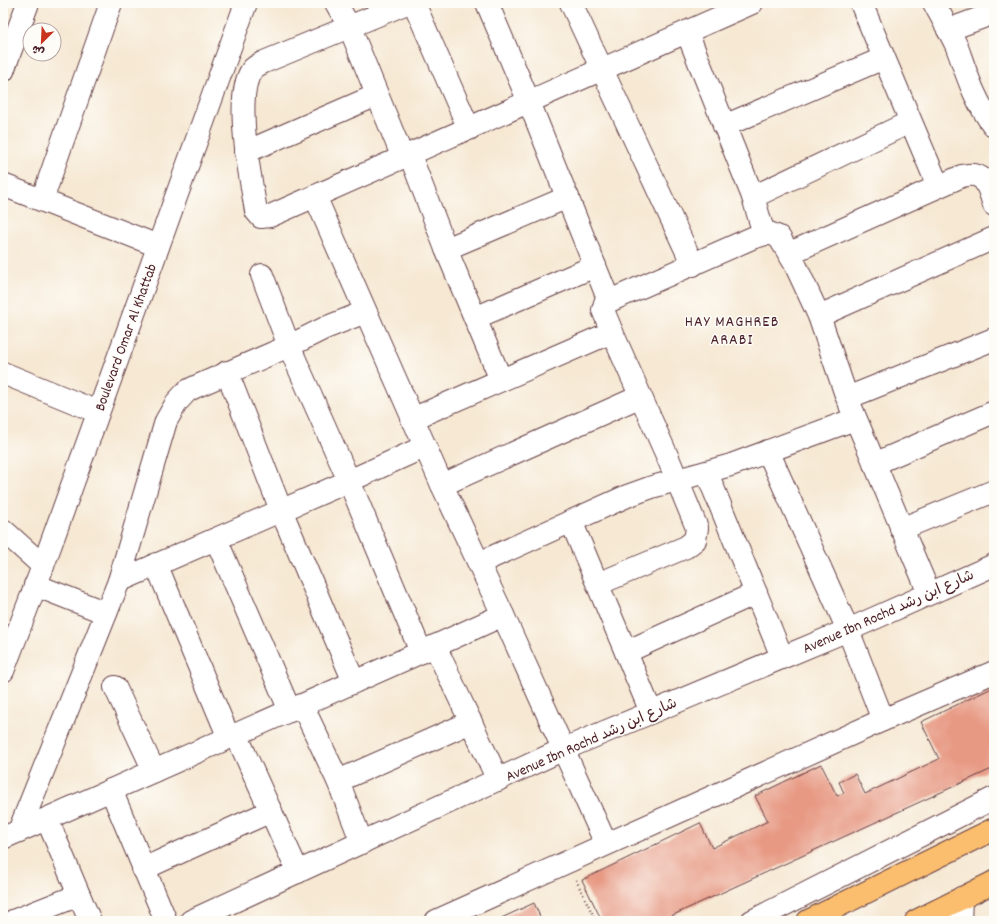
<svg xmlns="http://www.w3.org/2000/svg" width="997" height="924" viewBox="0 0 997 924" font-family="Dekko,'Playpen Sans Arabic',sans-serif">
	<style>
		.building { fill: #e79983 }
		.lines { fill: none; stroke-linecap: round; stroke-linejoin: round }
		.minor-casing { stroke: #643d44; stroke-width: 24 }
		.tertiary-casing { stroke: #643d44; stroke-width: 24 }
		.primary-casing { stroke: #643d44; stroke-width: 24 }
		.path { stroke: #643d44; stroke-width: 2.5; stroke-dasharray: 1 3; stroke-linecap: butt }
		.minor { stroke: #fff; stroke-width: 22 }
		.tertiary { stroke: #fff; stroke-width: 22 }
		.primary { stroke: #fbbe6e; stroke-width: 22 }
		.labels { text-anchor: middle; stroke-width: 3; stroke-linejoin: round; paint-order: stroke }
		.street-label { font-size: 15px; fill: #4a1f2b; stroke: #fdfcf7 }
		.neighbourhood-label { font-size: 16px; letter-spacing: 1px; fill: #4a1f2b; stroke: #fdfcf7 }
	</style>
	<rect width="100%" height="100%" fill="#fdfcf7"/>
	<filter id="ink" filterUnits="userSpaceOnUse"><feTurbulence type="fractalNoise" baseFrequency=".025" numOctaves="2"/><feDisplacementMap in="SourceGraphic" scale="8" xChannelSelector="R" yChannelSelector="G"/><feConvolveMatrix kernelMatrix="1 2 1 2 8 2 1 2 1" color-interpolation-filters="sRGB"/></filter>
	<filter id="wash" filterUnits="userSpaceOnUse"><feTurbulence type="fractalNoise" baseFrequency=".012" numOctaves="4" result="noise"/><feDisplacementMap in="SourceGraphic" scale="16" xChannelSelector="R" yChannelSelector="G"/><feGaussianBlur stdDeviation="0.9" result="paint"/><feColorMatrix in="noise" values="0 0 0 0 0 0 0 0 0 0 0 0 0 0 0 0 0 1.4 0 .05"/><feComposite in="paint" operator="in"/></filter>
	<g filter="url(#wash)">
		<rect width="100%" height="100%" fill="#f6e8d3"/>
		<g id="blocks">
			<g class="building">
				<polygon points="994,687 994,768 660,921 602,921 582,880 700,823 712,848 768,821 755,796 821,764 837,796 844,793 839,782 855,774 865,794 939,759 921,722"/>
				<polygon points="534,903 542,921 495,921"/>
			</g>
		</g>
	</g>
	<g filter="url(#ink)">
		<use href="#blocks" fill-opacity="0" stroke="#643d44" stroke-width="1"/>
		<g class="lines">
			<g class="minor-casing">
				<g id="minor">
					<polyline points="336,3 350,28 403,158"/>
					<path d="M407 3 264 62C260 64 255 66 252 70 233 96 251 180 256 211L261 217 270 216 752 3"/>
					<polyline points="414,3 469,129"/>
					<polyline points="487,3 529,102 609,301"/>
					<polyline points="571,3 693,265"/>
					<polyline points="861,3 938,186"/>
					<path d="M934 3C942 18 950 32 957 47 967 75 975 102 994 126"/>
					<polyline points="948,30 994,13"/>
					<polyline points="687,32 753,197"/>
					<polyline points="3,71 28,3"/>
					<polyline points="724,126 884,58"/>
					<polyline points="246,152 377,95"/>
					<polyline points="410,155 446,249 501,380"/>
					<polyline points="3,185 158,246"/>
					<polyline points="315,196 442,485 503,615 606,844"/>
					<polyline points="42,200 111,3"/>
					<polyline points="764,234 753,197 910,122"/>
					<polyline points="446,249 568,197"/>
					<path d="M790 253 962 176C986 170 988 187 994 205"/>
					<polyline points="262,275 289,346 349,481 421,652"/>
					<polyline points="819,316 994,238"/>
					<polyline points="475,318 595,266"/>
					<polyline points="227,372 281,510 354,682"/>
					<polyline points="3,373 98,412"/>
					<polyline points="850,405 929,593"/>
					<polyline points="412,419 612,332"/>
					<polyline points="768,451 848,630 883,720"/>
					<polyline points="874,464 994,412"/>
					<polyline points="707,473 782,657"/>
					<polyline points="442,485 639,397"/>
					<polyline points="571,521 651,712"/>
					<polyline points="901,529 994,491"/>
					<polyline points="3,530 43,566"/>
					<polyline points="216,539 290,711"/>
					<polyline points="479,563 627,496 652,487 731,465 855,419"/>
					<polyline points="156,564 229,738"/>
					<polyline points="119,581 349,481 424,447"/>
					<polyline points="598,584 686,547 695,540 697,528 668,458 612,332 603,310 605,303 752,238 769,233 779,237 794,262 819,316 847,398 994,339"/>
					<polyline points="35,585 106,613"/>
					<polyline points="435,646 498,780"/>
					<polyline points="626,652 756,593"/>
					<polyline points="115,687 154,771"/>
					<polyline points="302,705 338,781 362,843"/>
					<polyline points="236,734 298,872"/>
					<polyline points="338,781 471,722"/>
					<polyline points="111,790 166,921"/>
					<polyline points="47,819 90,921"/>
					<polyline points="19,831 435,646 503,615"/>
					<polyline points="3,838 19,831 119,581 166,421 177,402 187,391 195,387 289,346 325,328 365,312"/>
					<polyline points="143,869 271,811"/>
					<polyline points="13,921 79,895"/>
					<polyline points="191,921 564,749 848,630 994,565"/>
					<polyline points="436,921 883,720 994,672"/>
					<polyline points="752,921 994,798"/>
					<polyline points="960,921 961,898"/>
				</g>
			</g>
			<g class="tertiary-casing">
				<polyline id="tertiary" points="3,671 43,566 246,3"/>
			</g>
			<g class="primary-casing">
				<g id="primary">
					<polyline points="808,921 994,829"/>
					<polyline points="916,921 994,882"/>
				</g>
			</g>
			<polyline class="path" points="576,880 596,921"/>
			<use href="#minor" class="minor"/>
			<use href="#tertiary" class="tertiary"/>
			<use href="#primary" class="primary"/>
		</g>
	</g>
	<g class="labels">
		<g class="street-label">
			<text transform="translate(125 337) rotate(-70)" y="5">Boulevard Omar Al Khattab</text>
			<text transform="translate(888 611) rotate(-24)" y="5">Avenue Ibn Rochd شارع ابن رشد</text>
			<text transform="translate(591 739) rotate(-24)" y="5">Avenue Ibn Rochd شارع ابن رشد</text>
		</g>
		<g class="neighbourhood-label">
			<text x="732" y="326">HAY MAGHREB<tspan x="732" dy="18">ARABI</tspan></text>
		</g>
	</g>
	<rect width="997" height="924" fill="none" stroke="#fdfcf7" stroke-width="16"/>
	<g transform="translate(42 42) rotate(204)"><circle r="19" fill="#fdfcf7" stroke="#b5a4a5"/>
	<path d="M0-3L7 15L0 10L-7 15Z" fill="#c8321e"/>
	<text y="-6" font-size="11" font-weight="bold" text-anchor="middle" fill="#4a1f2b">ش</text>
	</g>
</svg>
